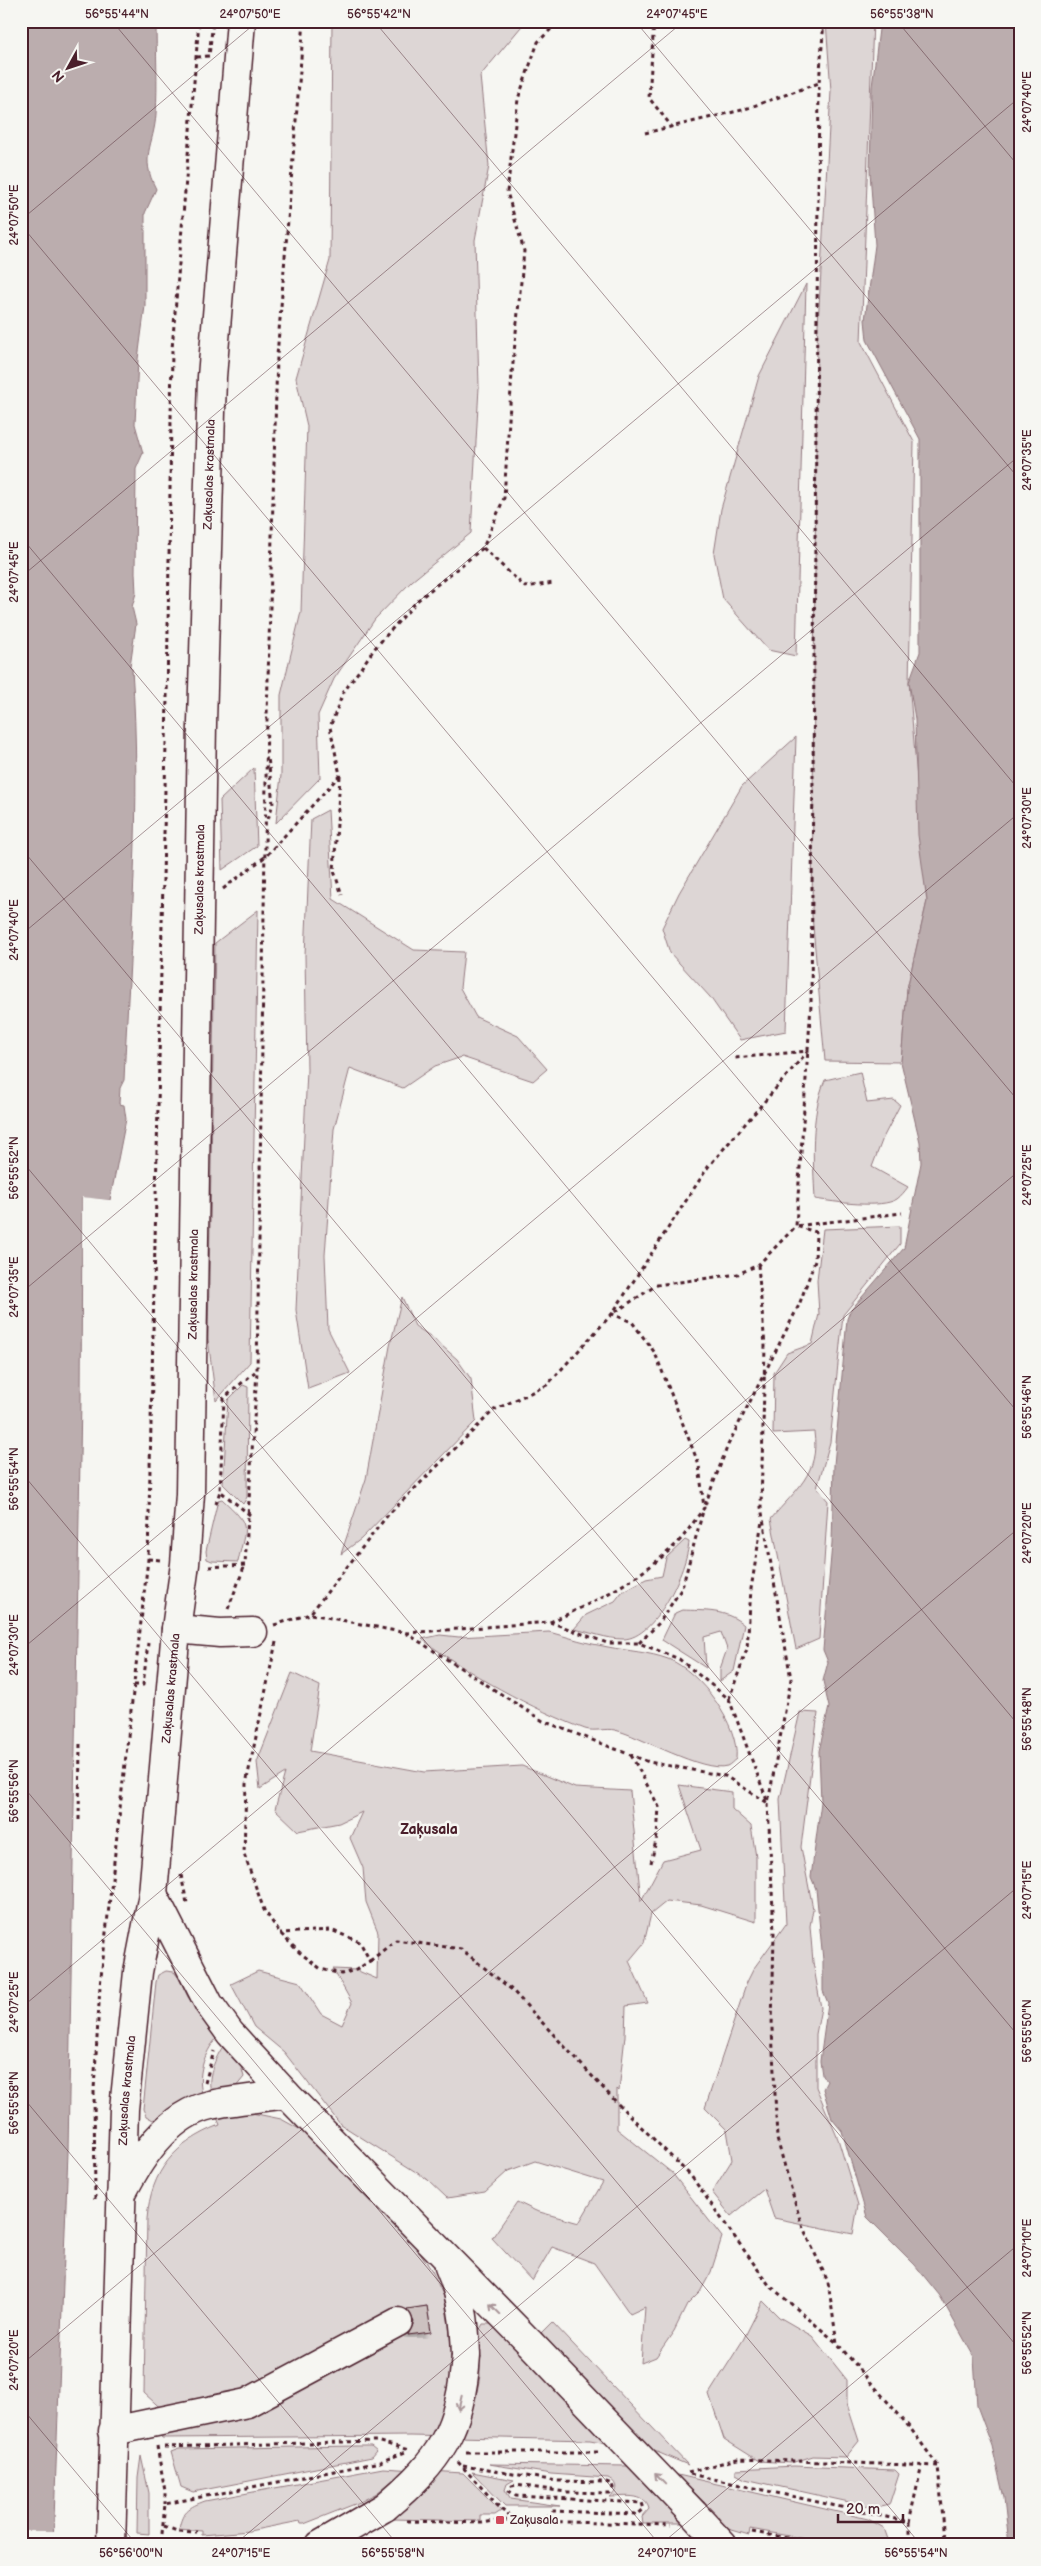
<svg xmlns="http://www.w3.org/2000/svg" width="1041" height="2566" viewBox="0 0 1041 2566" font-family="'Balsamiq Sans',sans-serif">
	<style>
		.green { fill: #ddd6d5; stroke: #947a80; fill-rule: evenodd }
		.water { fill: #bbadae; stroke: #8e747a }
		.pier { fill: #f6f6f2 }
		.building { fill: #ccc1c0; stroke: #4a1f2b; filter: url(#shadow) }
		.lines { fill: none; stroke-linecap: round; stroke-linejoin: round }
		.minor-casing { stroke: #4a1f2b; stroke-width: 31 }
		.highway-casing { stroke: #4a1f2b; stroke-width: 31 }
		.path { stroke: #4a1f2b; stroke-width: 3; stroke-dasharray: 4 4; stroke-linecap: butt }
		.minor { stroke: #f6f6f2; stroke-width: 28 }
		.highway { stroke: #f6f6f2; stroke-width: 28 }
		.highway-bridge-casing { stroke: #4a1f2b; stroke-width: 31; stroke-linecap: butt }
		.highway-bridge { stroke: #f6f6f2; stroke-width: 28 }
		.oneway { stroke: #a99598 }
		.ticks { fill: none; stroke: #4a1f2b; stroke-width: 1; stroke-opacity: 0.45 }
		.poi-dot { fill: #d1495b; stroke: #f6f6f2; stroke-width: 2 }
		.labels { text-anchor: middle; stroke-width: 5; stroke-linejoin: round; paint-order: stroke }
		.street-label { font-size: 12px; fill: #4a1f2b; stroke: #f6f6f2 }
		.poi-label { font-size: 12px; fill: #4a1f2b; stroke: #f6f6f2; text-anchor: start }
		.neighbourhood-label { font-size: 14px; font-weight: bold; fill: #4a1f2b; stroke: #f6f6f2 }
		.neatline { fill: none; stroke: #4a1f2b; stroke-width: 2 }
		.ticks-label { font-size: 12px; text-anchor: middle; fill: #4a1f2b }
	</style>
	<defs>
		<filter id="shadow"><feDropShadow dx="-4.5" dy="4.5" stdDeviation="2.5" flood-color="#0004"/></filter>
	</defs>
	<rect width="100%" height="100%" fill="#f6f6f2"/>
	<filter id="ink" filterUnits="userSpaceOnUse"><feTurbulence type="fractalNoise" baseFrequency=".02" numOctaves="2"/><feDisplacementMap in="SourceGraphic" scale="10" xChannelSelector="R" yChannelSelector="G"/><feConvolveMatrix kernelMatrix="1 2 1 2 8 2 1 2 1" color-interpolation-filters="sRGB"/></filter>
	<g filter="url(#ink)">
		<g class="green">
			<polygon points="332,21 526,21 480,76 489,166 475,240 479,387 471,533 412,581 375,619 334,679 318,715 320,778 276,823 281,775 281,695 301,612 307,426 296,378 330,260"/>
			<polygon points="826,21 873,21 861,342 914,442 909,682 927,901 907,989 901,1062 825,1061 812,915 817,343 831,91"/>
			<polygon points="806,284 796,656 768,650 723,599 714,554 721,509 759,376"/>
			<polygon points="796,737 786,1031 740,1040 710,997 670,953 662,928 679,893 742,786"/>
			<polygon points="254,768 257,846 222,870 220,800"/>
			<polygon points="328,810 333,899 414,950 464,952 460,988 476,1017 518,1036 547,1069 533,1081 462,1057 435,1066 403,1088 350,1068 334,1129 325,1255 328,1329 350,1373 308,1389 296,1310 307,1070 305,955 311,819"/>
			<polygon points="258,910 250,1362 216,1401 208,1339 215,943"/>
			<path d="M860 1072 867 1103 894 1100 900 1105 883 1138 872 1167 908 1187C905 1191 901 1196 897 1199 882 1209 833 1202 815 1199 813 1160 810 1116 825 1080Z"/>
			<path d="M900 1226V1244L843 1315 830 1442 817 1488 828 1501 819 1639 796 1649 771 1519C796 1489 820 1474 814 1432L773 1434 774 1373 787 1353 812 1344 819 1314 817 1280 823 1229Z"/>
			<polygon points="402,1297 415,1326 433,1338 457,1359 471,1379 476,1421 361,1539 341,1554 366,1479 390,1346"/>
			<polygon points="243,1385 248,1387 247,1497 243,1504 223,1484 228,1400"/>
			<path d="M222 1499C252 1527 246 1524 238 1562L212 1561 207 1559 206 1551 218 1500Z"/>
			<path d="M685 1540 689 1542C687 1569 656 1639 623 1639 607 1639 589 1632 574 1629L586 1615 615 1601 622 1592 646 1579 662 1576 666 1558Z"/>
			<path d="M682 1610C705 1611 726 1609 744 1625L734 1671 720 1681V1669L727 1649 721 1632 704 1637 706 1668 662 1640 675 1613Z"/>
			<path d="M549 1632C568 1637 588 1644 608 1647 628 1651 649 1652 668 1659 700 1671 740 1726 736 1759 733 1761 730 1765 727 1766 703 1773 640 1736 615 1730 606 1728 594 1732 585 1729 536 1711 463 1671 422 1639L440 1635 459 1637Z"/>
			<polygon points="292,1673 320,1686 310,1751 424,1772 522,1766 575,1788 630,1791 641,1901 663,1860 701,1850 679,1785 732,1792 732,1809 751,1826 756,1857 756,1922 701,1905 667,1901 651,1914 644,1943 629,1961 648,2003 626,2006 625,2036 619,2091 617,2089 617,2129 672,2173 722,2237 711,2272 700,2292 687,2305 674,2331 656,2357 641,2363 645,2307 630,2314 594,2263 552,2247 532,2281 492,2238 517,2202 536,2211 579,2223 603,2182 535,2161 508,2171 485,2192 447,2198 427,2179 340,2124 284,2052 254,2027 231,1984 258,1971 300,1982 321,2014 342,2025 352,2003 333,1969 356,1970 377,1979 378,1932 366,1902 363,1868 350,1838 362,1812 339,1823 298,1831 275,1809 285,1773 260,1789 257,1762"/>
			<polygon points="800,1712 818,1713 801,1847 813,1909 810,1926 813,1962 821,2008 816,2034 816,2087 838,2139 858,2205 853,2234 774,2218 764,2189 731,2216 712,2192 732,2160 727,2130 705,2108 747,1982 754,1968 786,1924 780,1799"/>
			<path d="M166 1971 174 1972 179 1978 188 1997 217 2038C204 2052 196 2077 203 2096L153 2120 146 2116 143 2109 156 1982 158 1975Z"/>
			<path d="M224 2045 240 2062 244 2077 235 2088 212 2093C205 2080 216 2056 224 2045Z"/>
			<path d="M247 2112 281 2119 303 2131 415 2244 432 2271 444 2297 449 2326 452 2355 447 2396 475 2402 480 2376 479 2331 483 2324H493L537 2372 557 2351 541 2333 552 2322 688 2465 657 2452 590 2440 411 2436 162 2438 159 2434 245 2398 167 2414 144 2393 147 2219C151 2170 175 2143 220 2125L216 2115ZM427 2306 431 2331 408 2335 405 2310Z"/>
			<polygon points="763,2301 779,2317 812,2336 847,2380 847,2404 859,2441 846,2457 813,2456 791,2463 759,2461 724,2439 709,2394 743,2340"/>
			<polygon points="356,2446 371,2446 377,2451 372,2457 193,2492 181,2487 171,2452 179,2449"/>
			<polygon points="141,2456 149,2493 149,2534 137,2533 138,2478"/>
			<path d="M489 2464 627 2466 678 2475 868 2519 884 2528 890 2545H839L750 2529 749 2535 725 2528 716 2514 680 2478 630 2468 680 2520 681 2523H643L642 2517 649 2509C645 2492 623 2497 610 2497 618 2491 618 2483 608 2478L551 2474Z"/>
			<polygon points="794,2466 895,2470 899,2474 889,2505 876,2508 745,2479 736,2474 736,2469"/>
			<path d="M383 2468 463 2473 501 2511 495 2515H480V2521L393 2519V2515L421 2495 441 2472 404 2471 377 2493 360 2502 304 2524H301L300 2521 249 2531 202 2535V2531L179 2529C182 2511 189 2507 205 2501Z"/>
			<polygon points="472,2472 514,2480 507,2484 505,2490 511,2499 560,2506 505,2506"/>
		</g>
		<g class="water">
			<path d="M21 21H156C156 52 158 84 156 114 154 146 139 156 156 189L145 213V306L138 359 135 424 143 453 136 469 135 573 136 593 132 607 136 624 130 666 132 669C142 806 130 943 124 1080L120 1088 119 1104 124 1105 126 1119 110 1200 82 1198 81 1400 68 2152 53 2545H21Z"/>
			<polygon points="880,21 1020,21 1020,2545 1009,2545 1004,2498 992,2446 977,2406 974,2357 940,2296 915,2265 867,2217 842,2131 832,2119 823,2089 827,2081 822,2075 820,2061 828,2003 823,1991 823,1960 816,1889 811,1877 821,1802 819,1751 829,1707 823,1681 828,1662 823,1650 832,1544 834,1465 847,1319 850,1311 904,1248 921,1163 920,1142 901,1062 907,989 927,901 918,835 915,719 909,682 920,652 920,439 867,340 865,320 875,245 870,171 872,87"/>
		</g>
		<g class="pier">
			<polygon points="82,1197 110,1200 110,1202 85,1200 85,1264 82,1264"/>
			<polygon points="21,2531 56,2531 55,2545 21,2545"/>
		</g>
		<polygon class="building" points="427,2306 431,2332 408,2335 414,2322 407,2309"/>
		<g class="lines">
			<g class="minor-casing">
				<g id="minor">
					<polyline points="176,1629 220,1633 253,1632"/>
					<polyline points="113,2431 247,2403 398,2322"/>
					<path id="s1" d="M111 2545 124 2109 138 1972 153 1894 176 1629 185 1564 190 1494 202 723 212 377 241 21"/>
				</g>
			</g>
			<g class="highway-casing">
				<g id="highway">
					<polyline points="153,1894 209,2004 230,2033 286,2094"/>
					<path d="M121 2195C139 2159 167 2115 210 2105 235 2100 261 2098 286 2094L530 2343"/>
					<path d="M449 2267C462 2296 465 2323 466 2355"/>
					<polyline points="694,2514 723,2545"/>
					<polyline points="320,2545 385,2507"/>
				</g>
			</g>
			<g class="path">
				<polyline points="654,21 649,98 672,127"/>
				<polyline points="197,57 209,56 213,21"/>
				<polyline points="645,133 742,110 819,83"/>
				<polyline points="483,548 525,587 554,583"/>
				<polyline points="340,776 334,871 342,895"/>
				<polyline points="268,819 273,804 268,757"/>
				<polyline points="223,889 266,856 340,775 330,727 343,693 375,648 418,600 483,548 504,498 512,373 524,251 507,192 518,99 538,42 559,21"/>
				<polyline points="758,1265 765,1346 761,1507 791,1679 768,1803 774,1933 772,2028 777,2139 801,2223 828,2282 837,2343 911,2429 938,2466 945,2539"/>
				<polyline points="216,1504 220,1491"/>
				<polyline points="705,1505 728,1445 799,1305 815,1261 816,1232 796,1226 902,1213"/>
				<polyline points="250,1515 220,1491 224,1398 256,1371"/>
				<polyline points="148,1559 161,1560"/>
				<polyline points="209,1567 245,1565 257,1371 267,715 277,356 304,21"/>
				<polyline points="228,1609 245,1565"/>
				<polyline points="311,1614 406,1633 543,1721 649,1762 725,1776 768,1803"/>
				<path d="M550 1622C596 1602 646 1576 681 1539 689 1530 696 1518 704 1508L699 1465 655 1353 632 1322 612 1314 708 1167 808 1051 735 1058"/>
				<polyline points="274,1625 310,1614 387,1516 494,1410 547,1385 612,1314 657,1285 738,1274 758,1265 796,1226 811,1005 819,83 824,21"/>
				<polyline points="406,1633 550,1622 607,1643 639,1643 679,1659 729,1699 768,1803"/>
				<polyline points="276,1642 246,1784 244,1854 264,1910 280,1933 299,1952 321,1969 341,1974 356,1970 370,1961 360,1942 331,1930 280,1933"/>
				<polyline points="639,1643 659,1623 682,1588 703,1511"/>
				<polyline points="134,1685 143,1685 148,1643"/>
				<polyline points="729,1699 747,1649 751,1589 762,1521"/>
				<polyline points="631,1755 659,1807 657,1836 651,1863"/>
				<polyline points="79,1820 80,1743"/>
				<polyline points="181,1875 187,1903"/>
				<polyline points="370,1961 396,1940 461,1949 512,1990 618,2104 691,2176 769,2285 837,2343"/>
				<polyline points="205,2083 214,2051"/>
				<polyline points="95,2199 94,2090 100,1986 148,1559 167,698 172,349 199,21"/>
				<polyline points="157,2446 165,2491 165,2504"/>
				<polyline points="164,2447 376,2441 409,2450"/>
				<polyline points="466,2452 600,2452"/>
				<polyline points="458,2462 502,2510 515,2520"/>
				<polyline points="463,2466 557,2481 606,2482 612,2484 613,2488 610,2493 566,2492 516,2485 512,2486 509,2491 516,2496 642,2503 644,2509 638,2514 553,2511 543,2521"/>
				<polyline points="688,2472 737,2459 938,2466"/>
				<polyline points="690,2474 909,2522 909,2545"/>
				<polyline points="407,2521 482,2523 500,2520 671,2525"/>
				<polyline points="909,2522 922,2465"/>
				<polyline points="164,2526 177,2531 197,2532"/>
				<polyline points="752,2532 828,2545"/>
				<polyline points="162,2534 165,2504 380,2462 405,2452"/>
			</g>
			<use href="#minor" class="minor"/>
			<use href="#highway" class="highway"/>
			<g class="highway-bridge-casing">
				<g id="highway-bridge">
					<polyline points="530,2343 694,2514"/>
					<path d="M385 2507C441 2460 461 2429 466 2355"/>
				</g>
			</g>
			<use href="#highway-bridge" class="highway-bridge"/>
		</g>
		<defs><path id="oneway-shaft" d="M-6 0H5M1.5-3L5.5 0L1.5 3" fill="none" stroke-width="1.6" stroke-linecap="round" stroke-linejoin="round" transform="scale(1.25)"/></defs>
		<g class="oneway">
			<use href="#oneway-shaft" transform="translate(495 2309) rotate(-135)"/>
			<use href="#oneway-shaft" transform="translate(460 2403) rotate(103)"/>
			<use href="#oneway-shaft" transform="translate(660 2479) rotate(-134)"/>
		</g>
	</g>
	<path class="ticks" d="M112 21 1020 1103M374 21 1020 791M635 21 1020 480M897 21 1020 168M21 220 258 21M21 225 1020 1415M21 537 1020 1727M21 577 684 21M21 848 1020 2038M21 935 1020 97M21 1160 1020 2350M21 1293 1020 455M21 1472 921 2545M21 1650 1020 812M21 1784 660 2545M21 2008 1020 1170M21 2095 398 2545M21 2365 1020 1527M21 2407 137 2545M234 2545 1020 1885M660 2545 1020 2243"/>
	<rect class="poi-dot" x="495" y="2515" width="10" height="10" rx="2.5"/>
	<g class="labels">
		<g class="street-label">
			<text dy="4" stroke="none"><textPath href="#s1" startOffset="2075">Zaķusalas krastmala</textPath></text>
			<text dy="4" stroke="none"><textPath href="#s1" startOffset="1670">Zaķusalas krastmala</textPath></text>
			<text dy="4" stroke="none"><textPath href="#s1" startOffset="1265">Zaķusalas krastmala</textPath></text>
			<text dy="4" stroke="none"><textPath href="#s1" startOffset="860">Zaķusalas krastmala</textPath></text>
			<text dy="4" stroke="none"><textPath href="#s1" startOffset="455">Zaķusalas krastmala</textPath></text>
		</g>
		<g class="poi-label">
			<text x="510" y="2524">Zaķusala</text>
		</g>
		<g class="neighbourhood-label">
			<text x="429" y="1834">Zaķusala</text>
		</g>
	</g>
	<rect width="1041" height="2566" fill="none" stroke="#f6f6f2" stroke-width="55"/>
	<g transform="translate(68 68) rotate(230)" stroke="#f6f6f2" stroke-width="4" paint-order="stroke">
	<path d="M0-4L9 19L0 12L-9 19Z" fill="#4a1f2b"/>
	<text y="-8" font-size="14" font-weight="bold" text-anchor="middle" fill="#4a1f2b">N</text>
	</g>
	<path d="M838 2514v8h65v-8" fill="none" stroke="#4a1f2b" stroke-width="2.5"/>
	<text x="846" y="2514" font-size="15" fill="#4a1f2b" stroke="#f6f6f2" stroke-width="4" paint-order="stroke">20 m</text>
	<rect x="28" y="28" width="986" height="2510" class="neatline"/>
	<g class="ticks-label">
		<text x="117" y="18">56°55'44"N</text>
		<text x="250" y="18">24°07'50"E</text>
		<text x="379" y="18">56°55'42"N</text>
		<text x="677" y="18">24°07'45"E</text>
		<text x="902" y="18">56°55'38"N</text>
		<text transform="translate(1027 102) rotate(-90)" y="4">24°07'40"E</text>
		<text transform="translate(14 215) rotate(-90)" y="4">24°07'50"E</text>
		<text transform="translate(1027 460) rotate(-90)" y="4">24°07'35"E</text>
		<text transform="translate(14 572) rotate(-90)" y="4">24°07'45"E</text>
		<text transform="translate(1027 818) rotate(-90)" y="4">24°07'30"E</text>
		<text transform="translate(14 930) rotate(-90)" y="4">24°07'40"E</text>
		<text transform="translate(14 1168) rotate(-90)" y="4">56°55'52"N</text>
		<text transform="translate(1027 1175) rotate(-90)" y="4">24°07'25"E</text>
		<text transform="translate(14 1287) rotate(-90)" y="4">24°07'35"E</text>
		<text transform="translate(1027 1407) rotate(-90)" y="4">56°55'46"N</text>
		<text transform="translate(14 1479) rotate(-90)" y="4">56°55'54"N</text>
		<text transform="translate(1027 1533) rotate(-90)" y="4">24°07'20"E</text>
		<text transform="translate(14 1645) rotate(-90)" y="4">24°07'30"E</text>
		<text transform="translate(1027 1719) rotate(-90)" y="4">56°55'48"N</text>
		<text transform="translate(14 1791) rotate(-90)" y="4">56°55'56"N</text>
		<text transform="translate(1027 1890) rotate(-90)" y="4">24°07'15"E</text>
		<text transform="translate(14 2002) rotate(-90)" y="4">24°07'25"E</text>
		<text transform="translate(1027 2031) rotate(-90)" y="4">56°55'50"N</text>
		<text transform="translate(14 2103) rotate(-90)" y="4">56°55'58"N</text>
		<text transform="translate(1027 2248) rotate(-90)" y="4">24°07'10"E</text>
		<text transform="translate(1027 2343) rotate(-90)" y="4">56°55'52"N</text>
		<text transform="translate(14 2360) rotate(-90)" y="4">24°07'20"E</text>
		<text x="131" y="2557">56°56'00"N</text>
		<text x="241" y="2557">24°07'15"E</text>
		<text x="393" y="2557">56°55'58"N</text>
		<text x="667" y="2557">24°07'10"E</text>
		<text x="916" y="2557">56°55'54"N</text>
	</g>
</svg>
